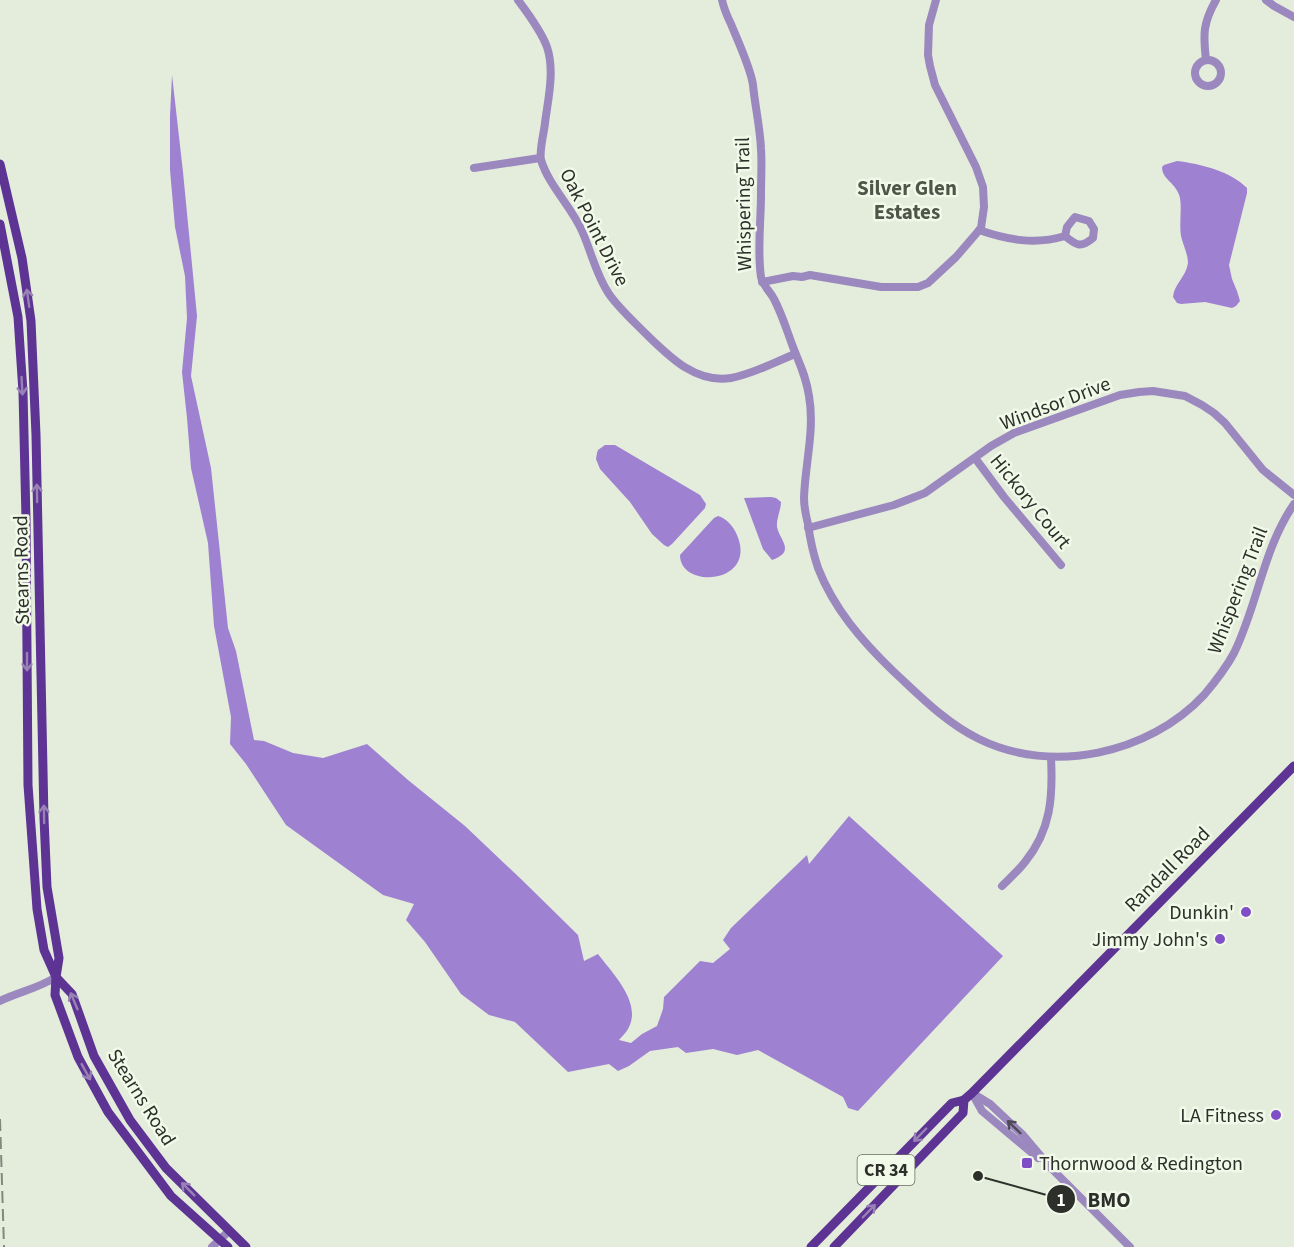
<svg xmlns="http://www.w3.org/2000/svg" width="1294" height="1247" viewBox="0 0 1294 1247" font-family="'Source Sans 3',sans-serif">
	<style>
		.water { fill: #9e81d1 }
		.lines { fill: none; stroke-linecap: round; stroke-linejoin: round }
		.minor { stroke: #9b88be; stroke-width: 8 }
		.major { stroke: #5d3393; stroke-width: 9 }
		.rail { stroke: #83887d; stroke-width: 2; stroke-dasharray: 12 6; stroke-linecap: butt }
		.oneway { stroke: #9882b5 }
		.oneway2 { stroke: #4e4a56 }
		.poi-dot { fill: #804ec6; stroke: #f1f9e9; stroke-width: 2 }
		.labels { text-anchor: middle; stroke-width: 5; stroke-linejoin: round; paint-order: stroke }
		.shield { fill: #f1f9e9; stroke: #686c63; stroke-width: 1.5 }
		.shield-label { font-size: 18px; font-weight: bold; fill: #2d302a }
		.street-label { font-size: 20px; fill: #2d302a; stroke: #f1f9e9 }
		.poi-label { font-size: 20px; fill: #2d302a; stroke: #f1f9e9; text-anchor: end }
		.neighbourhood-label { font-size: 21px; font-weight: bold; fill: #4f5548; stroke: #f1f9e9 }
		.leader { fill: none; stroke: #2d302a; stroke-width: 2 }
		.callout-dot { fill: #2d302a; stroke: #f1f9e9; stroke-width: 2 }
		.mark-label { font-size: 18px; text-anchor: middle; font-weight: bold; fill: #fff }
		.callout-label { font-size: 21px; text-anchor: middle; font-weight: bold; fill: #2d302a; stroke: #f1f9e9; stroke-width: 5; stroke-linejoin: round; paint-order: stroke }
	</style>
	<rect width="100%" height="100%" fill="#e4ecdc"/>
	<g class="water">
		<path d="M172 75 183 172 197 316 191 376 211 468 228 628 236 651 254 740 264 741 293 753 323 758 367 744 408 780 465 826 522 880 578 935 584 961 598 954C612 973 643 1003 628 1029 626 1033 622 1036 619 1040L631 1043 642 1034 657 1026 663 1009 664 997 700 961 713 963 730 949 723 940 731 928 807 855 809 864 849 816 1003 956 858 1111 848 1108 843 1097 758 1050 737 1055 713 1049 686 1053 678 1047 650 1051 629 1066 618 1071 609 1064 568 1072 515 1022 489 1015 461 994 425 942 406 920 414 904 383 895 286 825 246 764 230 744 231 717 214 626 208 543 191 468 187 418 182 372 187 318 185 276 175 227 170 170V116Z"/>
		<path d="M1177 161C1201 164 1230 171 1247 188V193L1229 265 1232 279 1237 291 1240 301 1236 306 1232 308 1205 302 1181 304 1177 303 1173 297C1174 284 1186 277 1188 263 1188 254 1183 245 1181 236 1179 223 1182 211 1180 198 1177 183 1162 180 1162 167L1164 165Z"/>
		<polygon points="605,445 615,445 700,495 706,504 705,508 672,544 668,547 664,545 652,534 630,502 600,469 596,459 597,453 598,450"/>
		<path d="M771 497 776 498 781 502C781 510 776 519 777 527 780 541 796 551 772 560L763 549 744 498Z"/>
		<path d="M718 516C726 518 734 527 737 535 758 584 680 590 680 555L714 518Z"/>
	</g>
	<g class="lines">
		<g class="minor">
			<path d="M518 0C527 12 542 33 547 47 555 71 548 99 545 123 544 133 539 151 541 160 549 186 571 206 582 231 591 251 596 275 609 294 618 307 631 319 643 331 667 354 694 384 731 378 753 374 775 362 795 354"/>
			<path d="M722 0C724 9 727 16 731 24 737 39 751 69 753 85 755 106 760 127 761 149 762 163 761 179 761 194 761 222 757 250 761 277 763 286 770 291 774 299 782 314 787 331 793 347 800 365 806 376 809 396 815 430 805 464 804 498 804 507 806 516 808 524 810 539 813 553 818 568 834 609 862 641 893 671 920 696 946 723 979 739 1052 775 1149 754 1204 695 1215 682 1226 668 1234 653 1258 604 1263 549 1294 504"/>
			<polyline points="1266,0 1274,6 1294,17"/>
			<circle cx="1208" cy="73" r="13"/>
			<path d="M1206 60C1203 34 1203 23 1216 0"/>
			<polyline points="474,168 540,158"/>
			<path d="M979 230C1008 240 1035 245 1065 236L1067 227 1075 217 1089 221 1094 229 1093 238C1081 248 1077 246 1065 236"/>
			<polyline points="762,282 793,276 802,277 810,275 881,287 918,287 928,283 956,257 981,228 984,207 983,187 976,167 935,85 930,66 928,55 929,25 936,0"/>
			<polyline points="975,458 1004,497 1061,565"/>
			<polyline points="808,528 894,505 925,493 991,446 1014,433 1120,395 1139,392 1153,391 1185,396 1202,405 1214,413 1225,423 1263,470 1294,495"/>
			<path d="M1002 886C1010 878 1018 871 1025 862 1051 830 1053 797 1051 758"/>
			<path d="M0 1001C19 992 39 988 56 977"/>
			<polyline points="972,1093 990,1104 1023,1135 1051,1168 1130,1247"/>
			<polyline points="972,1093 982,1111 1038,1158"/>
			<polyline points="212,1247 229,1231"/>
		</g>
		<g class="major">
			<polyline points="0,164 22,258 31,321 36,435 44,818 47,887 59,958 56,977 72,994 94,1056 130,1120 166,1168 246,1247"/>
			<polyline points="0,224 18,317 23,392 26,519 28,785 37,909 44,950 56,977 55,995 78,1057 108,1112 171,1196 228,1247"/>
			<polyline points="811,1247 952,1103 964,1100"/>
			<polyline points="834,1247 963,1113 964,1100 972,1093 1294,766"/>
		</g>
		<polyline class="rail" points="0,1119 4,1247"/>
	</g>
	<defs><path id="oneway-shaft" d="M-6 0H5M1.5-3L5.5 0L1.5 3" fill="none" stroke-width="1.6" stroke-linecap="round" stroke-linejoin="round" transform="scale(1.5)"/></defs>
	<g class="oneway">
		<use href="#oneway-shaft" transform="translate(28 298) rotate(-98)"/>
		<use href="#oneway-shaft" transform="translate(22 386) rotate(87)"/>
		<use href="#oneway-shaft" transform="translate(37 493) rotate(-91)"/>
		<use href="#oneway-shaft" transform="translate(27 662) rotate(90)"/>
		<use href="#oneway-shaft" transform="translate(44 814) rotate(-91)"/>
		<use href="#oneway-shaft" transform="translate(74 1001) rotate(-113)"/>
		<use href="#oneway-shaft" transform="translate(86 1072) rotate(61)"/>
		<use href="#oneway-shaft" transform="translate(920 1135) rotate(134)"/>
		<use href="#oneway-shaft" transform="translate(188 1189) rotate(-135)"/>
		<use href="#oneway-shaft" transform="translate(869 1211) rotate(-46)"/>
	</g>
	<use class="oneway2" href="#oneway-shaft" transform="translate(1014 1127) rotate(-136)"/>
	<g class="poi-dot">
		<circle cx="1246" cy="912" r="6"/>
		<circle cx="1220" cy="939" r="6"/>
		<circle cx="1276" cy="1115" r="6"/>
		<rect x="1021" y="1157" width="12" height="12" rx="3"/>
	</g>
	<g class="labels">
		<rect class="shield" x="857.5" y="1155" width="57" height="30" rx="4.5"/>
		<g class="shield-label">
			<text x="886" y="1176">CR 34</text>
		</g>
		<g class="street-label">
			<text transform="translate(743 204) rotate(-91)" y="7">Whispering Trail</text>
			<text transform="translate(595 227) rotate(63)" y="7">Oak Point Drive</text>
			<text transform="translate(1055 403) rotate(-21)" y="7">Windsor Drive</text>
			<text transform="translate(1031 501) rotate(51)" y="7">Hickory Court</text>
			<text transform="translate(21 570) rotate(-91)" y="7">Stearns Road</text>
			<text transform="translate(1237 590) rotate(-69)" y="7">Whispering Trail</text>
			<text transform="translate(1167 869) rotate(-45)" y="7">Randall Road</text>
			<text transform="translate(142 1097) rotate(58)" y="7">Stearns Road</text>
		</g>
		<g class="poi-label">
			<text x="1234" y="919">Dunkin'</text>
			<text x="1208" y="946">Jimmy John's</text>
			<text x="1264" y="1122">LA Fitness</text>
			<text x="1039" y="1170" text-anchor="start">Thornwood &amp; Redington</text>
		</g>
		<g class="neighbourhood-label">
			<text x="907" y="195">Silver Glen<tspan x="907" dy="24">Estates</tspan></text>
		</g>
	</g>
	<path class="leader" d="M978 1176L1061 1199"/>
	<g class="callout-dot">
		<circle cx="978" cy="1176" r="6"/>
		<circle cx="1061" cy="1199" r="15"/>
	</g>
	<g class="mark-label">
		<text x="1061" y="1206">1</text>
	</g>
	<g class="callout-label">
		<text x="1109" y="1207">BMO</text>
	</g>
</svg>
